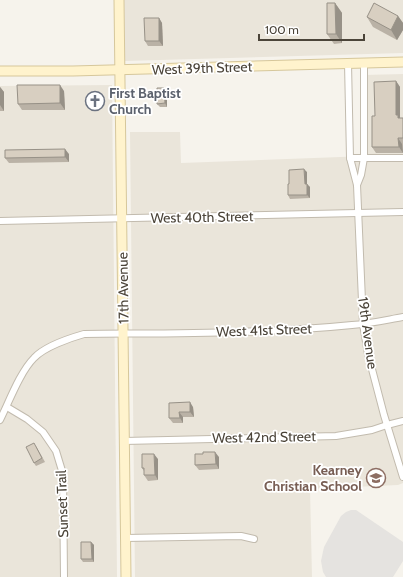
<svg xmlns="http://www.w3.org/2000/svg" width="403" height="577" viewBox="0 0 403 577" font-family="Cabin,sans-serif">
	<style>
		.residential { fill: #eae5da }
		.parking { fill: #e5e3e0 }
		.lines { fill: none; stroke-linecap: round; stroke-linejoin: round }
		.street-casing { stroke: #c2bbae; stroke-width: 8 }
		.secondary-casing { stroke: #d6c79b; stroke-width: 11 }
		.street { stroke: #fff; stroke-width: 6 }
		.secondary { stroke: #fff3cd; stroke-width: 9 }
		.wall { fill: #bab2a6 }
		.shaded-wall { fill: #979187 }
		.building { fill: #d8cfc1; stroke: #979187 }
		.labels { text-anchor: middle; stroke-width: 3.5; stroke-linejoin: round; paint-order: stroke }
		.street-label { font-size: 14px; fill: #4b4439; stroke: #fff }
		.worship-label { font-size: 14px; font-weight: bold; fill: #5b616d; stroke: #fff; text-anchor: start }
		.education-label { font-size: 14px; font-weight: bold; fill: #785e54; stroke: #fff; text-anchor: end }
	</style>
	<rect width="100%" height="100%" fill="#f6f3ec"/>
	<g class="residential">
		<polygon points="124,0 403,0 403,53 125,61"/>
		<polygon points="403,74 403,483 398,485 310,489 312,577 135,577 130,132 180,132 181,163 367,156 364,75"/>
		<polygon points="112,85 117,577 0,577 0,86"/>
	</g>
	<polygon class="parking" points="351,510 356,510 403,542 403,561 393,577 326,577 323,572 321,561 324,547 341,516 346,512"/>
	<g class="lines">
		<g class="street-casing">
			<g id="street">
				<polyline points="348,63 350,158 357,185 363,324 368,354 384,415 403,477"/>
				<polyline points="350,158 403,158"/>
				<polyline points="357,185 361,175 364,158 364,63"/>
				<polyline points="0,221 403,212"/>
				<polyline points="7,407 27,419 43,432 56,451 63,474 64,577"/>
				<path d="M0 420C9 402 20 372 34 358 44 347 70 338 84 334 173 333 263 334 352 325 369 324 386 320 403 317"/>
				<polyline points="124,441 336,436 372,430 387,425 403,421"/>
				<polyline points="125,538 241,536 254,539"/>
			</g>
		</g>
		<g class="secondary-casing">
			<g id="secondary">
				<path d="M119 0C122 192 123 385 126 577"/>
				<polyline points="0,71 73,71 403,62"/>
			</g>
		</g>
		<use href="#street" class="street"/>
		<use href="#secondary" class="secondary"/>
	</g>
	<g class="wall">
		<polygon points="335,3 342,13 342,43 334,44 327,34"/>
		<polygon points="398,16 403,23 403,30 397,40 373,27 367,17"/>
		<polygon points="159,18 162,23 163,46 148,46 145,41"/>
		<polygon points="396,81 400,87 400,118 403,118 403,153 376,153 372,147 375,116"/>
		<polygon points="0,87 4,92 4,111 0,111"/>
		<polygon points="164,88 167,91 167,107 160,107 157,104"/>
		<polygon points="64,91 65,110 22,110 18,104"/>
		<polygon points="69,154 69,162 9,163 5,158"/>
		<polygon points="307,172 307,184 310,187 310,198 290,199 288,195 289,184"/>
		<polygon points="169,403 193,407 194,417 183,417 183,423 173,423 169,418"/>
		<polygon points="36,446 45,462 36,466 34,463"/>
		<polygon points="219,457 219,469 199,470 195,465"/>
		<polygon points="158,459 158,480 148,481 144,475 144,471 142,468"/>
		<polygon points="91,542 94,545 94,562 83,562 81,559"/>
	</g>
	<g class="shaded-wall">
		<polygon points="335,3 342,13 342,43 336,34"/>
		<polygon points="398,16 403,23 403,30 397,40 391,30"/>
		<polygon points="159,18 162,23 163,46 159,41"/>
		<polygon points="396,81 400,87 400,118 402,123 396,115"/>
		<polygon points="60,85 64,91 65,110 60,103"/>
		<polygon points="0,87 4,92 4,111 0,105"/>
		<polygon points="164,88 167,91 167,107 165,103"/>
		<polygon points="398,138 402,144 403,153 399,147"/>
		<polygon points="65,149 69,154 69,162 65,157"/>
		<polygon points="304,169 307,172 307,184 310,187 310,198 307,195 305,184"/>
		<polygon points="190,402 193,407 194,417 190,412"/>
		<polygon points="179,412 183,417 183,423 180,418"/>
		<polygon points="215,452 219,457 219,469 216,464"/>
		<polygon points="154,454 158,459 158,480 155,475"/>
		<polygon points="91,542 94,545 94,562 92,559"/>
	</g>
	<g class="building">
		<polygon points="327,3 335,3 336,34 327,34"/>
		<polygon points="374,3 398,16 391,30 367,17"/>
		<polygon points="144,18 159,18 159,41 145,41"/>
		<polygon points="396,81 396,115 398,115 398,118 403,118 403,138 398,138 399,147 372,147 372,116 375,116 374,82"/>
		<polygon points="17,85 60,85 60,103 18,104"/>
		<polygon points="157,88 164,88 165,103 157,104"/>
		<polygon points="65,149 65,157 5,158 5,150"/>
		<polygon points="304,169 305,184 307,184 307,195 288,195 288,184 289,184 289,170"/>
		<polygon points="190,402 190,412 179,412 180,418 169,418 169,403"/>
		<polygon points="34,443 42,458 34,463 26,447"/>
		<polygon points="203,452 215,452 216,464 195,465 195,454 203,454"/>
		<polygon points="142,454 154,454 155,475 144,475 144,468 142,468"/>
		<polygon points="81,542 91,542 92,559 81,559"/>
	</g>
	<defs>
		<g id="church-ring" transform="scale(1)"><circle r="9.5" fill="#fff" stroke="#6b7280" stroke-width="1.5"/><path d="M-1.2-6h2.4v3.5h3.3v2.4h-3.3V6h-2.4V-.1h-3.3v-2.4h3.3Z" fill="#6b7280"/></g>
		<g id="school-ring" transform="scale(1)"><circle r="9.5" fill="#fff" stroke="#8d6e63" stroke-width="1.5"/><path d="M0-5L7-2L0 1L-7-2ZM-4 1L0 2.5L4 1V4Q0 6-4 4Z" fill="#8d6e63"/></g>
	</defs>
	<g fill-rule="evenodd">
		<use href="#church-ring" x="95" y="101"/>
		<use href="#school-ring" x="376" y="478"/>
	</g>
	<g class="labels">
		<g class="street-label">
			<text transform="translate(202 68) rotate(-2)" y="5">West 39th Street</text>
			<text transform="translate(202 217) rotate(-1)" y="5">West 40th Street</text>
			<text transform="translate(123 288) rotate(-91)" y="5">17th Avenue</text>
			<text transform="translate(264 330) rotate(-2)" y="5">West 41st Street</text>
			<text transform="translate(368 333) rotate(82)" y="5">19th Avenue</text>
			<text transform="translate(264 437) rotate(-1)" y="5">West 42nd Street</text>
			<text transform="translate(62 504) rotate(-92)" y="5">Sunset Trail</text>
		</g>
		<g class="worship-label">
			<text x="109" y="98">First Baptist<tspan x="109" dy="16">Church</tspan></text>
		</g>
		<g class="education-label">
			<text x="362" y="475">Kearney<tspan x="362" dy="16">Christian School</tspan></text>
		</g>
	</g>
	<path d="M259 34v6h105v-6" fill="none" stroke="#4b4439" stroke-width="2"/>
	<text x="265" y="34" font-size="12" fill="#4b4439" stroke="#ffffff" stroke-width="3" paint-order="stroke">100 m</text>
</svg>
